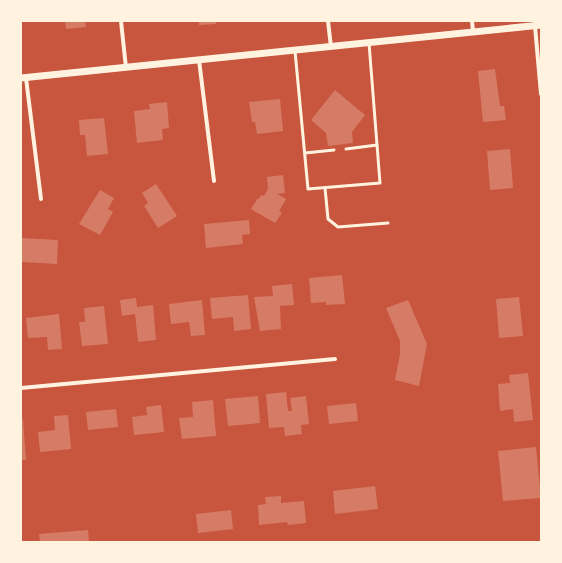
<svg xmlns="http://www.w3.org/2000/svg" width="562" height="563" viewBox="0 0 562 563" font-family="'Playfair Display',serif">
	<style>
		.building { fill: #d67c66 }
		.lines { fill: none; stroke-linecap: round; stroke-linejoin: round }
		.service { stroke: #fff3e0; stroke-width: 3 }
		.minor { stroke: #fff3e0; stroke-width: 4 }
		.tertiary { stroke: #fff3e0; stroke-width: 7 }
	</style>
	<rect width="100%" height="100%" fill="#c8553d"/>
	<g class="building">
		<polygon points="65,21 85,21 86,27 66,29"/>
		<polygon points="199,21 216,21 216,24 199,25"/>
		<polygon points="495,69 500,106 504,106 506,120 483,122 478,71"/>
		<polygon points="335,90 365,115 352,132 353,143 328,146 326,133 311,120"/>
		<polygon points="280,99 283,131 257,134 255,122 252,122 249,102"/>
		<polygon points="167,102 169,128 162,129 163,140 137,143 134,111 150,109 149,104"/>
		<polygon points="104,118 108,154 87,156 85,135 80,135 79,120"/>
		<polygon points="510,149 513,188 490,190 487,151"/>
		<polygon points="283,175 285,193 277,194 286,199 279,211 282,213 275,223 251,209 258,198 259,199 261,195 264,196 268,189 267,177"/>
		<polygon points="156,184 177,216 158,228 144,206 148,203 142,193"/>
		<polygon points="100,190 114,198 108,209 113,212 100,235 79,224"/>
		<polygon points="249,220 250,234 242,235 243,244 206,248 204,224"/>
		<polygon points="21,238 58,240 57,264 21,262"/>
		<polygon points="342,275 345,304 326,305 326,302 311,303 309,278"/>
		<polygon points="292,284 294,305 280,306 281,329 260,331 254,297 273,296 272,286"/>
		<polygon points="248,295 251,329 234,331 233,317 212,319 210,298"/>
		<polygon points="519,297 523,336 499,338 496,299"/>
		<polygon points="136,298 137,307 153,305 156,340 138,342 135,314 122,316 120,300"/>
		<polygon points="202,300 205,335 191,336 189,322 171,324 169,304"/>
		<polygon points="408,300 427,344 419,386 395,380 400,354 400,341 386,308"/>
		<polygon points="104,306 108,344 82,346 79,322 85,322 84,308"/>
		<polygon points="59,314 62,349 48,350 47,337 28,338 26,318"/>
		<polygon points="528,373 533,420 514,422 513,409 500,411 498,384 510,383 509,375"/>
		<polygon points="286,392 288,411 292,411 290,398 306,396 309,424 301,425 302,434 285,436 284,427 269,428 266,394"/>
		<polygon points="258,396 260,423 228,426 225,399"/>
		<polygon points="213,400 216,436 182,439 179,418 193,417 192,402"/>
		<polygon points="356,403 358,421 329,424 327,406"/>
		<polygon points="161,405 164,432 134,435 132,417 147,415 146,407"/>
		<polygon points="116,409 118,427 88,430 86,412"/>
		<polygon points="68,415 71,449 40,452 38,432 55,430 54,416"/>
		<polygon points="21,419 23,419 26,460 21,460"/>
		<polygon points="536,447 541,498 503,501 498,451"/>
		<polygon points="375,486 378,509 335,514 333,491"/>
		<polygon points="281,496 281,503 304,501 306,523 288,525 287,522 259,525 258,505 266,504 265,497"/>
		<polygon points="231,510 233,529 198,533 196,514"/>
		<polygon points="88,530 89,542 40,542 39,534"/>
	</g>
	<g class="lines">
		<g class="service">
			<polyline points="295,51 308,189 380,183 369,43"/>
			<polyline points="346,149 377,145"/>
			<polyline points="305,153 334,150"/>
			<polyline points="325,188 328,219 338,227 388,223"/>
		</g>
		<g class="minor">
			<polyline points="121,21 126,68"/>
			<polyline points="328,21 331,47"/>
			<polyline points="472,21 473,31"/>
			<polyline points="535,26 541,94"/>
			<polyline points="199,60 214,181"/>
			<polyline points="26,78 41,199"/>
			<polyline points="21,388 335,359"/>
		</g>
		<polyline class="tertiary" points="21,78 541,25"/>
	</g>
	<rect width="562" height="563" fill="none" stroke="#fff3e0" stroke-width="44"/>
</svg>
